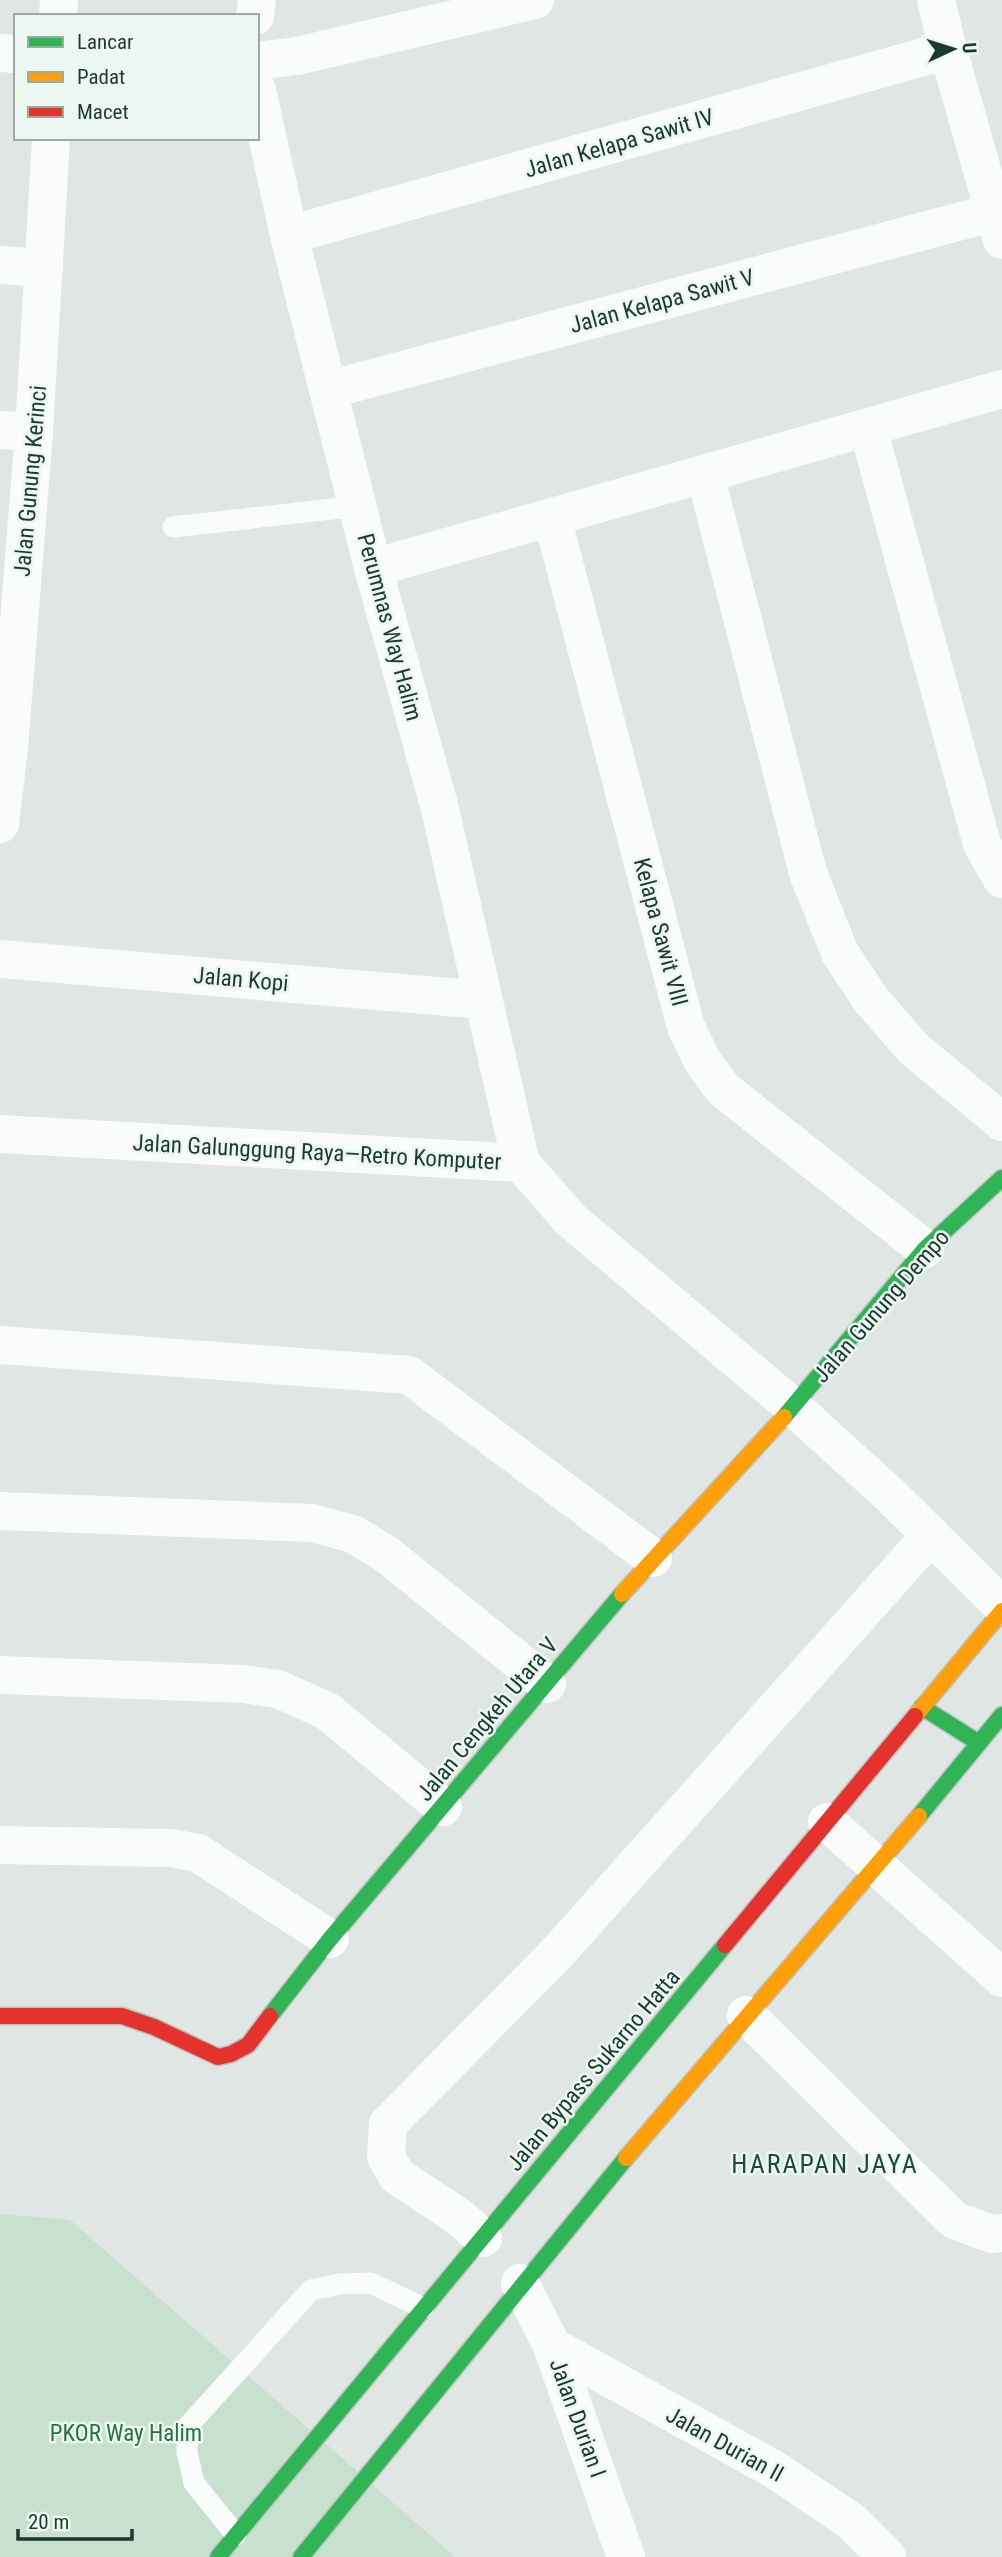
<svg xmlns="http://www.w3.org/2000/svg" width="1002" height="2557" viewBox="0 0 1002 2557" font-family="'Roboto Condensed',sans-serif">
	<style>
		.green { fill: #c7e1ce }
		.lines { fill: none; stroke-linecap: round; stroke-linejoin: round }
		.fast-casing { stroke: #b9c3be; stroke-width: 19 }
		.slow-casing { stroke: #b9c3be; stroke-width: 19 }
		.jam-casing { stroke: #b9c3be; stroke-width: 19 }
		.lane { stroke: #fafbfb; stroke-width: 21 }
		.street { stroke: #fafbfb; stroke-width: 38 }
		.fast { stroke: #30b455; stroke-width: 16 }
		.slow { stroke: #ff9f0a; stroke-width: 16 }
		.jam { stroke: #e5322d; stroke-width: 16 }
		.labels { text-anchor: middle; stroke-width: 5; stroke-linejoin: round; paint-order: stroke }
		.street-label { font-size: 23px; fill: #1d3a31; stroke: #edf7f1 }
		.park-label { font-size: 23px; fill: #257340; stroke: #edf7f1 }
		.quarter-label { font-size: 26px; letter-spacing: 2px; fill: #184d3e; stroke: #edf7f1 }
	</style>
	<rect width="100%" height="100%" fill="#e0e6e3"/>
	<polygon class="green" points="0,2214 70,2220 455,2557 0,2557"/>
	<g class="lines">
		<g class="fast-casing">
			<g id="fast">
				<polyline points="784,1417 925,1249 1002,1178"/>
				<polyline points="922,1707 979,1743"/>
				<polyline points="919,1816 1002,1715"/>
				<polyline points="270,2016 330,1939 622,1594"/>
				<polyline points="218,2557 725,1945"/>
				<polyline points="301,2557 626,2158"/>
			</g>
		</g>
		<g class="slow-casing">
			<g id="slow">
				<polyline points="622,1594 784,1417"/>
				<polyline points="915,1716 1002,1611"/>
				<polyline points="626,2158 919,1816"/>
			</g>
		</g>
		<g class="jam-casing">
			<g id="jam">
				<polyline points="725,1945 915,1716"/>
				<polyline points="0,2016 122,2016 154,2027 218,2057 231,2054 248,2045 270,2016"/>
			</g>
		</g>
		<g class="lane">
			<polyline points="173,527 358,506"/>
			<polyline points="236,2535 194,2483 187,2452 188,2426 311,2290 339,2284 371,2283 423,2308"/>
		</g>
		<g class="street">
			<polyline points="936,0 948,50 1002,240"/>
			<polyline points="58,16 59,0"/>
			<polyline points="255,16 257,0"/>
			<polyline points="0,53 16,54"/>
			<polyline points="257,61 297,56 535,0"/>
			<polyline points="257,90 289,235 373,568 439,805 521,1163"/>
			<polyline points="289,235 948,50"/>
			<polyline points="0,265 44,268"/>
			<polyline points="328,390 995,212"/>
			<polyline points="868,428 982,844 1002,879"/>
			<polyline points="0,430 34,432"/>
			<polyline points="705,474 808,873 840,953 872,1001 914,1049 1002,1122"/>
			<polyline points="552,517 686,1027 702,1060 723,1089 925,1249"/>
			<polyline points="373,568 1002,389"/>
			<polyline points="0,824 9,748 34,432 51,138"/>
			<polyline points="0,959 483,1000"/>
			<polyline points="0,1134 521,1163 571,1220 793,1407 889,1494 1002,1606"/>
			<polyline points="0,1345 409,1375 653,1558"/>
			<polyline points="0,1511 312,1523 353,1534 386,1554 547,1684"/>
			<polyline points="0,1675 244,1684 278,1689 327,1711 443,1807"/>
			<polyline points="827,1822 1002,1978"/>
			<polyline points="0,1845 171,1848 198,1853 330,1939"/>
			<polyline points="746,2015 954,2220 992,2234 1002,2233"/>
			<polyline points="483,2238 459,2217 397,2176 386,2157 388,2124 557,1953 931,1535"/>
			<polyline points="520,2283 552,2346 626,2557"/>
			<polyline points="552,2346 775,2470 851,2521 887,2557"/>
		</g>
		<use href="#fast" class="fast"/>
		<use href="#slow" class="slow"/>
		<use href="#jam" class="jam"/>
	</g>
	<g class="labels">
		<g class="street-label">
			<text transform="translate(619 143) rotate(-16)" y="8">Jalan Kelapa Sawit IV</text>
			<text transform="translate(662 301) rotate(-15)" y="8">Jalan Kelapa Sawit V</text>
			<text transform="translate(30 481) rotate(-85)" y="8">Jalan Gunung Kerinci</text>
			<text transform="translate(390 627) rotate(75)" y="8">Perumnas Way Halim</text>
			<text transform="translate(661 932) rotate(75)" y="8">Kelapa Sawit VIII</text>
			<text transform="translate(241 979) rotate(5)" y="8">Jalan Kopi</text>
			<text transform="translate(317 1152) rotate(3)" y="8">Jalan Galunggung Raya—Retro Komputer</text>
			<text transform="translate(881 1306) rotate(-49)" y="8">Jalan Gunung Dempo</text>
			<text transform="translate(487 1719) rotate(-50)" y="8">Jalan Cengkeh Utara V</text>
			<text transform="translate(593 2070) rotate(-50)" y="8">Jalan Bypass Sukarno Hatta</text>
			<text transform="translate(578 2418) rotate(70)" y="8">Jalan Durian I</text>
			<text transform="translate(725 2444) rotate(29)" y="8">Jalan Durian II</text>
		</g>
		<g class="park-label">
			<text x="126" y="2441">PKOR Way Halim</text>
		</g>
		<g class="quarter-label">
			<text x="825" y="2173">HARAPAN JAYA</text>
		</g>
	</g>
	<rect x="14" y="14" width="245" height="126" fill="#edf7f1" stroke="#9aaba4" stroke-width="2"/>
	<rect x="28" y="37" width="35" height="10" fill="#30b455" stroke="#9aaba4" stroke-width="2"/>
	<text x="77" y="49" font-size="21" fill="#1d3a31">Lancar</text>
	<rect x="28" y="72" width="35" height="10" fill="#ff9f0a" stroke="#9aaba4" stroke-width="2"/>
	<text x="77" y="84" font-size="21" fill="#1d3a31">Padat</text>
	<rect x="28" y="107" width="35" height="10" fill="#e5322d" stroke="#9aaba4" stroke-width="2"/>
	<text x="77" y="119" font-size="21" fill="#1d3a31">Macet</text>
	<g transform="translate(953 49) rotate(86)" stroke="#edf7f1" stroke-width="5" paint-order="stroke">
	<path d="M0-5L12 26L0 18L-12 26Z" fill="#1d3a31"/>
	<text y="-10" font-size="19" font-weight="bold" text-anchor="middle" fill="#1d3a31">U</text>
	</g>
	<path d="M18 2529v10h114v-10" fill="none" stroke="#1d3a31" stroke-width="3.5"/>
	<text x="28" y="2529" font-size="21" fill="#1d3a31" stroke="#edf7f1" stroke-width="5" paint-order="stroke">20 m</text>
</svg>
